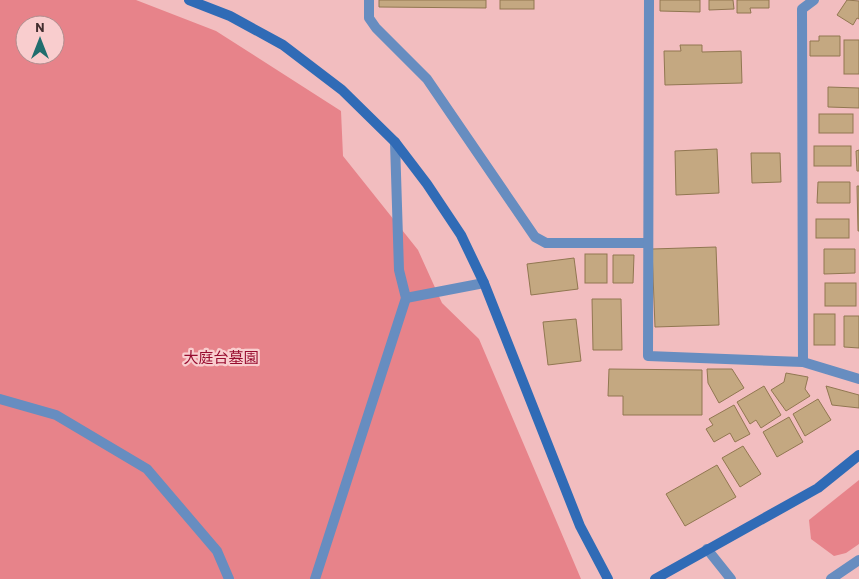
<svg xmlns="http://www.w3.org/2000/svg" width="859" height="579" viewBox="0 0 859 579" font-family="Barlow,'Noto Sans JP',sans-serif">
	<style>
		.green { fill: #e7838a; fill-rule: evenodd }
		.building { fill: #c4a881; stroke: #917751 }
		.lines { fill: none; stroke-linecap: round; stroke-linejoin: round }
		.lane { stroke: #678dc0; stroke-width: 10 }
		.street { stroke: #678dc0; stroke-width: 10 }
		.secondary { stroke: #306bb6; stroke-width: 10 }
		.labels { text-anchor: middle; stroke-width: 4.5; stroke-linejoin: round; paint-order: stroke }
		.park-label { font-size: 15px; fill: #970c2f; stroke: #f9cdce }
	</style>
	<rect width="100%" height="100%" fill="#f2bdbf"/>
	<g class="green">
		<path d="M0 0H136L216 31 341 111 343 156 418 250 442 303 479 339 581 579H0ZM25 25H55V55H25Z"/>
		<polygon points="859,480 859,544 846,553 834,556 811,539 809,520"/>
	</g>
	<g class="building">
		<polygon points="379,0 486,0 486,8 379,7"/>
		<rect x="500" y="0" width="34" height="9"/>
		<polygon points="660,0 700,0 700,12 660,11"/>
		<polygon points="709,0 733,0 734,9 709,10"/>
		<polygon points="737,0 769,0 769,8 750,8 751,13 737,13"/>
		<polygon points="847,0 859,1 859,19 857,18 853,25 837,15"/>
		<polygon points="819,36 840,36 840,56 810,56 810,41 819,41"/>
		<rect x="844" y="40" width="15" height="34"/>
		<polygon points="680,45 702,45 702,52 741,51 742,83 665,85 664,51 681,51"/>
		<polygon points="828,87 859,88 859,108 828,107"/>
		<rect x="819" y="114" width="34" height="19"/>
		<rect x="814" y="146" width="37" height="20"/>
		<polygon points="717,149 719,193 676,195 675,151"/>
		<polygon points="859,150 859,171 857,171 856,151"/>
		<polygon points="751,153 780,153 781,182 752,183"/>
		<polygon points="818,182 850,182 850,203 817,203"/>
		<polygon points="857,186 859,186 859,231 858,231"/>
		<rect x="816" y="219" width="33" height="19"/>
		<polygon points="716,247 719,325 655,327 652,249"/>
		<polygon points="824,249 855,249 855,273 824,274"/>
		<rect x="585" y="254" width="22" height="29"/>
		<polygon points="613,255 634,255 633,283 613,283"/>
		<polygon points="574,258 578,289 531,295 527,264"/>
		<rect x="825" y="283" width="31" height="23"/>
		<polygon points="592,299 621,299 622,350 593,350"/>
		<rect x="814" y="314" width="21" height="31"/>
		<polygon points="844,316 859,316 859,348 844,347"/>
		<polygon points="576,319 581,361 548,365 543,322"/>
		<polygon points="609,369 702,370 702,415 623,415 623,396 608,396"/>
		<polygon points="707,369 732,369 744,388 719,403 708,383"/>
		<polygon points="786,373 808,377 805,389 810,396 786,411 771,390 784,382"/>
		<polygon points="764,386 781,415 761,428 756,420 750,424 737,402"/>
		<polygon points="826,386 859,395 859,408 832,405"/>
		<polygon points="818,399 831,420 805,436 793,414"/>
		<polygon points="734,405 750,434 735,442 730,433 714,442 706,429 713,425 709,419"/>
		<polygon points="789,417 803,442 777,457 763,432"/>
		<polygon points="743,446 761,474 740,487 722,458"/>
		<polygon points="717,465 736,497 685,526 666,494"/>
	</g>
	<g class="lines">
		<g class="lane">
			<polyline points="406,298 484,283"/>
			<polyline points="0,399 56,415 147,469 217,551 229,579"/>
			<polyline points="315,579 406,298 399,270 395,142"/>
		</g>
		<g class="street">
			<polyline points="369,0 369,18 376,28 427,79 535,237 546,243 648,243"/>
			<polyline points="649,0 648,356 803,362 859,379"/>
			<polyline points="803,362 802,9 814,0"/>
			<polyline points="707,549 731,579"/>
			<polyline points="831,579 859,560"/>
		</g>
		<g class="secondary">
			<polyline points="189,0 230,16 283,45 342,90 395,142 427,184 461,235 484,283 580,526 608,579"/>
			<polyline points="655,579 818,488 859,455"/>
		</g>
	</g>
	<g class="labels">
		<g class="park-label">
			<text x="221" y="363">大庭台墓園</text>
		</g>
	</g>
	<g transform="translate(40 40)"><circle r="24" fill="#f9cdce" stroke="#b08d8e"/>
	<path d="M0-4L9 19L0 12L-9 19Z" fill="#216d6e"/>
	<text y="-8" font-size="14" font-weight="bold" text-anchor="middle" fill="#432e2f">N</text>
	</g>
</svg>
